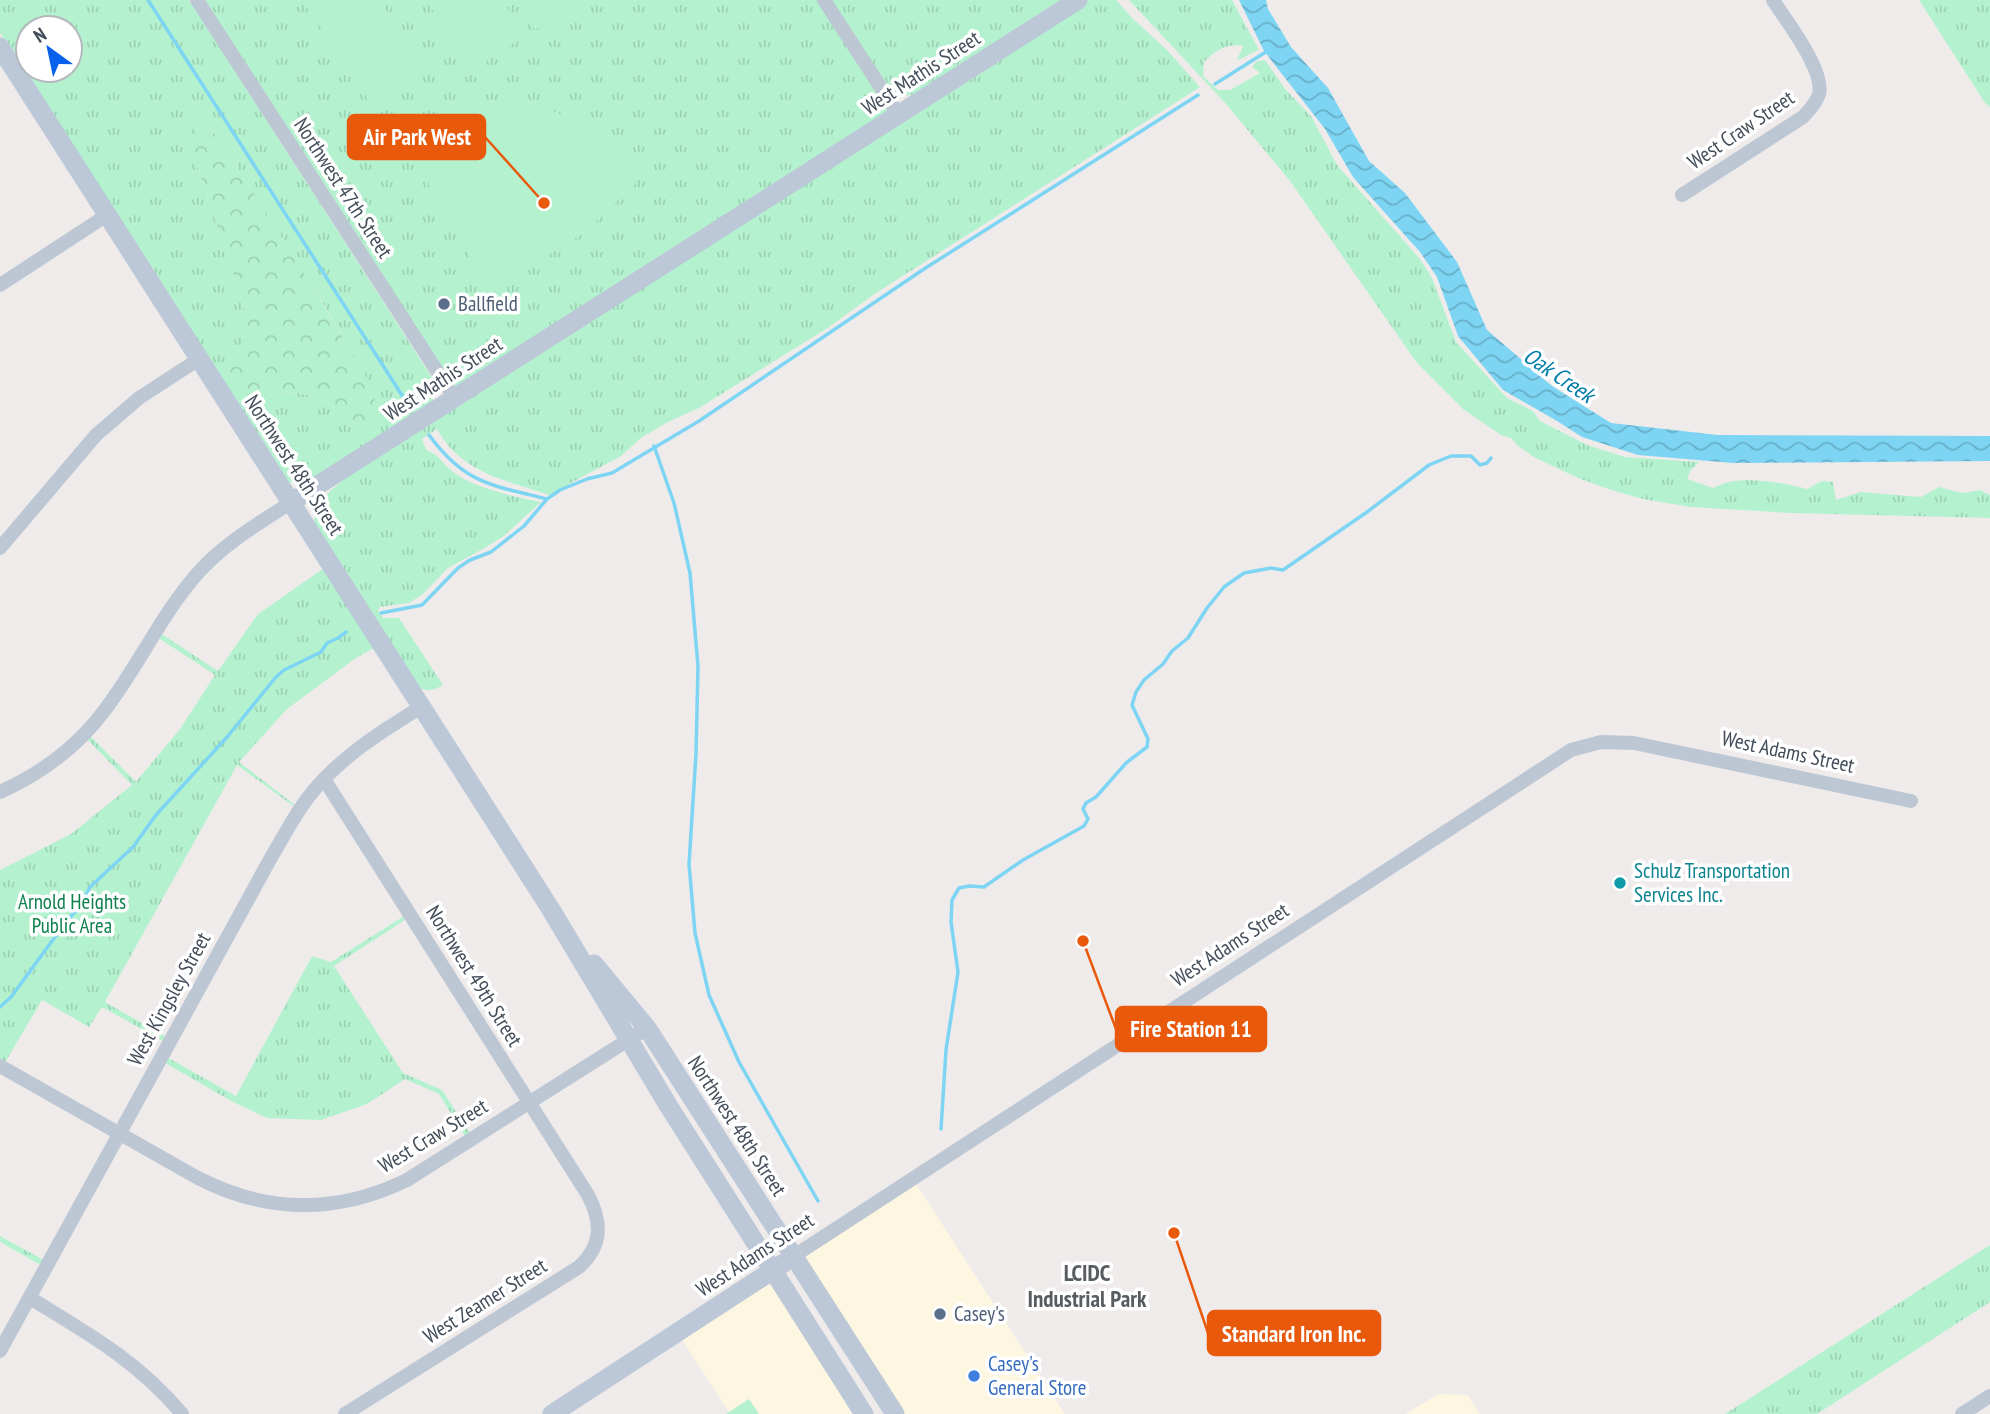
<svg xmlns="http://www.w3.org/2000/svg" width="1990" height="1414" viewBox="0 0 1990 1414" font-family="'PT Sans Narrow',sans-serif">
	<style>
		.commercial { fill: #fdf6e1 }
		.grass { fill: url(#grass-tufts); fill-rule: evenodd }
		.forest { fill: url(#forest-crowns) }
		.pitch { fill: #b4f2cf }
		.water { fill: url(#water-waves) }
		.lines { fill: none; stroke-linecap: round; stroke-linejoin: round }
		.stream { stroke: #7dd5f3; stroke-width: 3.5 }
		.street { stroke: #bdc7d3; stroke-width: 14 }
		.secondary { stroke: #bcc8d7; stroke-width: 19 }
		.service-dot { fill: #5c6f8a; stroke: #fff; stroke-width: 2.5 }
		.culture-dot { fill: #0f9aa8; stroke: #fff; stroke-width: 2.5 }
		.shop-dot { fill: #3f7fe0; stroke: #fff; stroke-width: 2.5 }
		.labels { text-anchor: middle; stroke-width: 7; stroke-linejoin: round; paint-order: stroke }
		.street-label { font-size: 21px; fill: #434e5a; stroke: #fff }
		.service-label { font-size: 21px; fill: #4e5e75; stroke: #fff; text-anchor: start }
		.culture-label { font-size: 21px; fill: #0d838f; stroke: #fff; text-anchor: start }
		.park-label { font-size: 21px; fill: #0e814d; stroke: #fff }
		.shop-label { font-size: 21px; fill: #366cbe; stroke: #fff; text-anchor: start }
		.water-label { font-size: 23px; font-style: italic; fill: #017da8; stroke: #fff }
		.neighbourhood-label { font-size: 23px; font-weight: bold; fill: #585c61; stroke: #fff }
		.leader { fill: none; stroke: #e8590c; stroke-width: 2.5 }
		.callout-dot { fill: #e8590c; stroke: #fff; stroke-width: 2.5 }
		.callout { fill: #e8590c; stroke: #e8590c; stroke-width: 2.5 }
		.callout-label { font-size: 23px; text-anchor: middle; font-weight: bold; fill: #fff }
	</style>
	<defs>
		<pattern id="grass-tufts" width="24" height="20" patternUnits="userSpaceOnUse" patternTransform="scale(1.75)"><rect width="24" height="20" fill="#b4f2cf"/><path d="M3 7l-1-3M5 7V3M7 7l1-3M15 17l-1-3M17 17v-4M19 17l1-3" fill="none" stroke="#9cd1b4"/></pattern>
		<pattern id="forest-crowns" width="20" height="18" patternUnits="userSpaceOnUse" patternTransform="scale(1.75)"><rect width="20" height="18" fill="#b4f2cf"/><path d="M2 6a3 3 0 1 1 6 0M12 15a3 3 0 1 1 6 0" fill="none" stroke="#9cd1b4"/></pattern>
		<pattern id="water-waves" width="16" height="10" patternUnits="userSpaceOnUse" patternTransform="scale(1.75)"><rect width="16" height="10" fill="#7dd5f3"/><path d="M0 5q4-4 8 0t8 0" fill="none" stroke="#68afc8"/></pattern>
	</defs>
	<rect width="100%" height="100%" fill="#efebeb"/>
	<g class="commercial">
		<polygon points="913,1179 1065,1414 895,1414 794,1256"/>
		<polygon points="773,1269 864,1414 759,1414 749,1399 729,1412 677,1332"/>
		<polygon points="1438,1394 1468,1395 1480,1414 1406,1414"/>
	</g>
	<g class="grass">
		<path d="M0 0H189L431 376C437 387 436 394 430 406L306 484H297L289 482 0 33ZM28 28H70V70H28ZM210 128 223 145 324 305 371 387 363 429C338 408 314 389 279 393 268 395 259 400 247 400L228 368 245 339 247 324 242 300 197 166Z"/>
		<polygon points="197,0 824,0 898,114 455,399"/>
		<path d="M830 0H1063L915 94C902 97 895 96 886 85Z"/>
		<path d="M1087 0H1116L1132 18 1166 49 1200 87 876 293 829 327 699 408 668 422 641 438 621 456 549 495C505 480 461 473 437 429L422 439 426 450C442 456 440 462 452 471 472 488 516 497 541 502L504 536 481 550 448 568 423 594 409 603 380 607 378 611 383 618H399L443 685C433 691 428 692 418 687L315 526C315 524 314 516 314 515 319 492 365 465 383 452Z"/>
		<path d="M1129 0H1232L1259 50C1251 52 1246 58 1237 60L1243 46C1227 43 1215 51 1204 62L1203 76 1218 90H1230L1260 73 1252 67 1257 61 1265 60 1286 90 1311 116 1337 165 1420 259 1432 278 1456 342 1507 398 1533 411 1540 421 1587 445 1625 457 1699 462 1691 470 1687 479 1713 488C1718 486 1724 483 1729 482 1751 477 1785 483 1807 489L1822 481 1833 482 1836 500 1861 492 1921 497 1939 487 1962 493 1980 490 1990 495V518L1791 513 1691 507 1643 499 1611 490 1578 478 1534 457 1518 446 1511 438 1501 435 1463 409 1417 363 1290 181 1227 105Z"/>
		<polygon points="1919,0 1990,0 1990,107 1985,103"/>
		<polygon points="330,564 381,644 356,658 287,709 239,762 300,809 299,810 237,765 105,1002 171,1040 169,1044 102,1007 89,1027 42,1000 0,1071 0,870 71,834 132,785 83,735 86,732 136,782 180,729 215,675 154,635 157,631 218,671 258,614"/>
		<polygon points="409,913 411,916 334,966 403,1073 442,1090 473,1138 468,1141 439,1094 405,1079 367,1104 321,1120 267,1118 233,1102 160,1060 163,1055 236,1096 312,956 331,962"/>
		<polygon points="0,1236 49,1263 46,1268 0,1242"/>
		<polygon points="1990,1245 1990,1302 1817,1414 1725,1414"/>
		<polygon points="749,1399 759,1414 726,1414"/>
	</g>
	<path class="forest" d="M203 124 210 128 223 145C265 211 308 277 347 345 357 362 372 382 375 402 376 414 372 423 363 429 338 408 314 389 279 393 268 395 259 401 247 401L228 368V358L245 339 247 324 242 300 197 166 192 139 196 128Z"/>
	<g class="pitch">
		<polygon points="302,0 379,0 424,69 371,104"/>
		<polygon points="426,0 502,0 526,35 472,71"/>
		<polygon points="516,0 580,0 535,30"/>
		<path d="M482 102C496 102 511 102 525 104 572 111 614 141 635 184L584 233 540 260 528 271 512 280 493 279 485 276 479 270 435 202 410 131 466 105Z"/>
	</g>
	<polygon class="water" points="1239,0 1266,0 1268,9 1291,47 1328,88 1369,161 1405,193 1457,262 1487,330 1552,386 1611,423 1718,435 1990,436 1990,461 1733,463 1638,455 1582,437 1557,421 1503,390 1458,336 1437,277 1420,252 1353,177 1325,129 1264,51"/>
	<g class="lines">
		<g class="stream">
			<polyline points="148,0 407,403"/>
			<polyline points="1215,84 1269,50"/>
			<path d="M429 435C465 484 491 485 547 499"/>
			<polyline points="654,446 674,503 690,573 698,666 696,754 689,864 695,933 709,995 739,1062 818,1201"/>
			<polyline points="381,613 422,605 458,568 470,560 491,552 524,526 547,499 560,490 587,479 612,473 699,421 924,269 1198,95"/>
			<polyline points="0,1007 11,997 66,922 81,905 90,887 133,847 156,815 228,736 276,677 284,670 321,652 327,643 338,638 346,632"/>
			<polyline points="941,1129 946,1050 958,972 951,922 952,900 959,888 969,886 984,887 1023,860 1084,826 1088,819 1083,809 1086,803 1096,797 1126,763 1147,747 1148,739 1132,705 1136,692 1144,680 1163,664 1172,651 1188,638 1207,608 1224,587 1244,573 1271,568 1283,570 1367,512 1429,465 1451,456 1471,456 1480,465 1487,463 1491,458"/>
		</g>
		<g class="street">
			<polyline points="197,0 455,399"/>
			<polyline points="824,0 898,114"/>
			<path d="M1682 195 1803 117C1809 110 1816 104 1819 94 1825 70 1786 21 1773 0"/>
			<polyline points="0,285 107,215"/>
			<polyline points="0,548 96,435 139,398 199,359"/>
			<path d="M324 779 588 1195C602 1222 603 1245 579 1267L345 1414"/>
			<path d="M0 792C40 774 77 747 104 711 138 667 161 615 197 574 223 544 258 524 290 503"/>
			<path d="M0 1066 198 1178C268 1214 337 1214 407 1180L647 1028"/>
			<polyline points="794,1256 1571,750 1601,742 1634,743 1911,801"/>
			<path d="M30 1298C87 1333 138 1361 182 1414"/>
			<path d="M0 1351 273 854C284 836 294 816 307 799 337 759 379 733 421 707"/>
			<polyline points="1962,1414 1990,1396"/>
		</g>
		<g class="secondary">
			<polyline points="0,47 550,908 668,1105 864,1414"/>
			<polyline points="290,503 1078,0"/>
			<polyline points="594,964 647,1028 895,1414"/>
			<polyline points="552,1414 784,1263"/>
		</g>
	</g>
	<g class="service-dot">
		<circle cx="444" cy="304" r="7"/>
		<circle cx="940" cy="1314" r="7"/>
	</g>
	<circle class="culture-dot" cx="1620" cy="883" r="7"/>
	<circle class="shop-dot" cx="974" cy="1376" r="7"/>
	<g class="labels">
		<g class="street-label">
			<text transform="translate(921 73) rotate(-33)" y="7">West Mathis Street</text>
			<text transform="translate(1741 130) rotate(-34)" y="7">West Craw Street</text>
			<text transform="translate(343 188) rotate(57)" y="7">Northwest 47th Street</text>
			<text transform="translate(443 379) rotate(-33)" y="7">West Mathis Street</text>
			<text transform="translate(294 465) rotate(57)" y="7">Northwest 48th Street</text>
			<text transform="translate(1788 752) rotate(12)" y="7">West Adams Street</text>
			<text transform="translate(1230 945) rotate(-33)" y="7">West Adams Street</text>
			<text transform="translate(474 976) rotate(58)" y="7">Northwest 49th Street</text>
			<text transform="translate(169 999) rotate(-61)" y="7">West Kingsley Street</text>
			<text transform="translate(737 1126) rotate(57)" y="7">Northwest 48th Street</text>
			<text transform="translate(433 1136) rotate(-31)" y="7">West Craw Street</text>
			<text transform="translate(755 1255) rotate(-33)" y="7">West Adams Street</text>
			<text transform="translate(485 1301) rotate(-32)" y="7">West Zeamer Street</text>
		</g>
		<g class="service-label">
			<text x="458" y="311">Ballfield</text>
			<text x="954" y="1321">Casey's</text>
		</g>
		<g class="culture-label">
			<text x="1634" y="878">Schulz Transportation<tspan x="1634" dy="24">Services Inc.</tspan></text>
		</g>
		<g class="park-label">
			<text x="72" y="909">Arnold Heights<tspan x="72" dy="24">Public Area</tspan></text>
		</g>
		<g class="shop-label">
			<text x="988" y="1371">Casey's<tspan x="988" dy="24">General Store</tspan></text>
		</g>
		<g class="water-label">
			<text transform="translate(1559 375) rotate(34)" y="8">Oak Creek</text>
		</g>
		<g class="neighbourhood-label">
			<text x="1087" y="1281">LCIDC<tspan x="1087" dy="26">Industrial Park</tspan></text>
		</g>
	</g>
	<path class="leader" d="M544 203L485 137M1083 941L1116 1029M1174 1233L1208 1333"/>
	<g class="callout-dot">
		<circle cx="544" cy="203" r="7"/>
		<circle cx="1083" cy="941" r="7"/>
		<circle cx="1174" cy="1233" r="7"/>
	</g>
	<g class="callout">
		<rect x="348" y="115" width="137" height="44" rx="7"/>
		<rect x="1116" y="1007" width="150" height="44" rx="7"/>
		<rect x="1208" y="1311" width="172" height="44" rx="7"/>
	</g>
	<g class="callout-label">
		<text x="417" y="145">Air Park West</text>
		<text x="1191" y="1037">Fire Station 11</text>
		<text x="1294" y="1342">Standard Iron Inc.</text>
	</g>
	<g transform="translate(49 49) rotate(327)"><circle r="33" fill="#ffffff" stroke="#b4b8bd" stroke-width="2"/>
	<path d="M0-5L12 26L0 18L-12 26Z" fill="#0961eb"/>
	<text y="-10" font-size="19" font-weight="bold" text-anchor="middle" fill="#434e5a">N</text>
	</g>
</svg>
